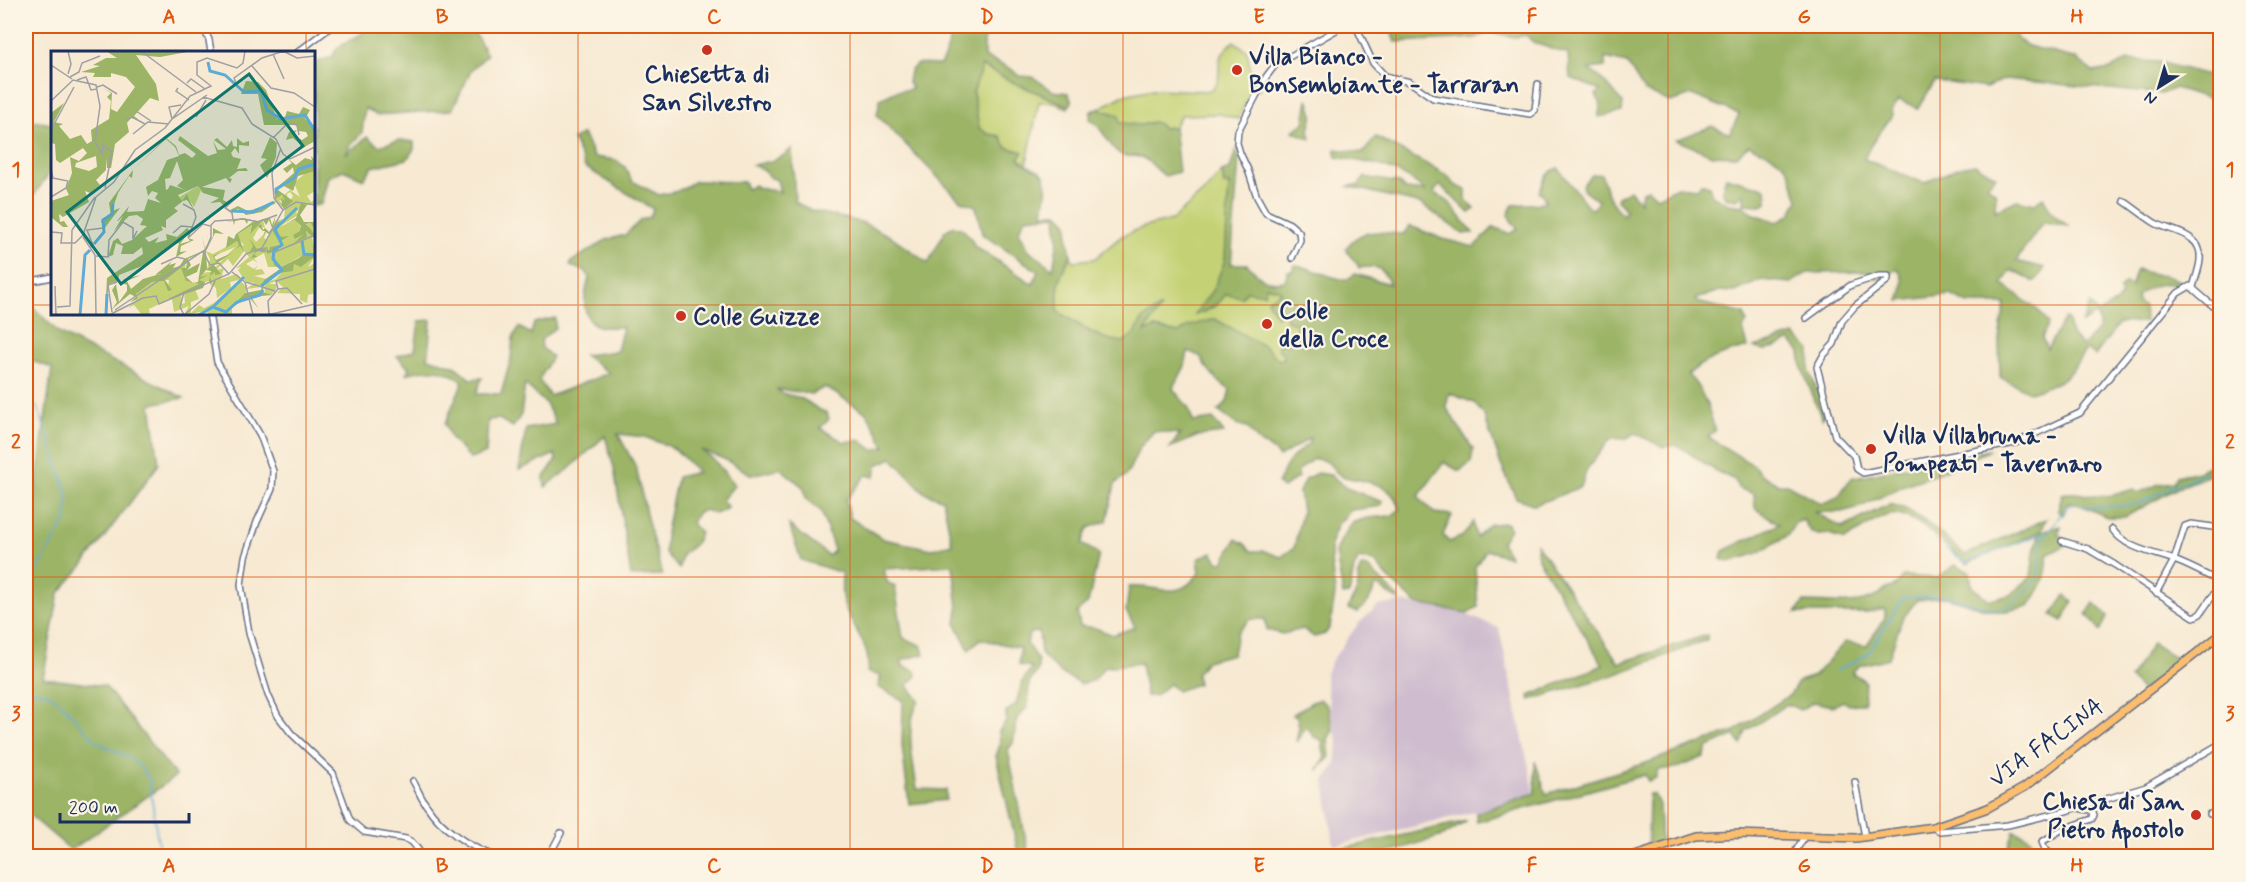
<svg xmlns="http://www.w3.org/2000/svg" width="2246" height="882" viewBox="0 0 2246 882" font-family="Mynerve,sans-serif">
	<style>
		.industrial { fill: #cfbdcf }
		.green { fill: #c4d274; stroke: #708069; stroke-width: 1.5 }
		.forest { fill: #9bb466; stroke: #5b7262; stroke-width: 1.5; fill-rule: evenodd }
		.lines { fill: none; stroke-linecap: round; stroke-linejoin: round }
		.stream { stroke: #5dabd6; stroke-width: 1.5 }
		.minor-casing { stroke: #687087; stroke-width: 8 }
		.major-casing { stroke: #687087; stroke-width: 10 }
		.minor { stroke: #fff; stroke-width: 5 }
		.major { stroke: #fbbd6e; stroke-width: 7 }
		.grid { fill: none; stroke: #de5710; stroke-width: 1.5; stroke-opacity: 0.55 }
		.poi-dot { fill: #c8321e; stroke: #fcf5e5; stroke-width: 2 }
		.labels { text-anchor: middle; stroke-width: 4.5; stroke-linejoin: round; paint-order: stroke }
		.poi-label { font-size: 24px; font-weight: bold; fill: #1b2f5e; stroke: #fcf5e5; text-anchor: start }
		.street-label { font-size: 24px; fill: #1b2f5e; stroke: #fcf5e5 }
		.inset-river { fill: none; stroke: #5dabd6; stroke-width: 3 }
		.inset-road { fill: none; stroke: #9f9fa4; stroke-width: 1.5 }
		.view { fill: #0f766e; fill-opacity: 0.15; stroke: #0f766e; stroke-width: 3 }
		.inset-edge { fill: none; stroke: #1b2f5e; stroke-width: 3 }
		.neatline { fill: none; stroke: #de5710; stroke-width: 2 }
		.grid-label { font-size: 20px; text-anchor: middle; font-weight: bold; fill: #de5710 }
	</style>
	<rect width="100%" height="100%" fill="#fcf5e5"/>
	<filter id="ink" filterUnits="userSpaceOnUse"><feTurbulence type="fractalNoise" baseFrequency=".0167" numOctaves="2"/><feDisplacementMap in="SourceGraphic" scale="12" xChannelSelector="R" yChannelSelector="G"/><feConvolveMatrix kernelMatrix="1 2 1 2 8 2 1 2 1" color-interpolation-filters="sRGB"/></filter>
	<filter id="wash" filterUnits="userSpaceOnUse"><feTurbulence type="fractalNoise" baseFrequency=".008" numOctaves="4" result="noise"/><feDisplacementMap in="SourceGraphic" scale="24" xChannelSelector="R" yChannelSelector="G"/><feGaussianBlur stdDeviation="1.35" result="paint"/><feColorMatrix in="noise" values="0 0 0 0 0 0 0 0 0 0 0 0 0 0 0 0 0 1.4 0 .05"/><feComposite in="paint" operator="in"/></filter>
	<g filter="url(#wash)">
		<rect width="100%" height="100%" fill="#f7e9d2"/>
		<polygon class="industrial" points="1401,602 1465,614 1499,628 1534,791 1525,798 1482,810 1334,846 1325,781 1336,764 1338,743 1331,715 1325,676 1332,660 1359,623 1378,606"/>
		<g class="green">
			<path d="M1234 41 1247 51 1251 73 1260 89 1253 88 1238 119 1220 114 1181 115 1174 127 1163 128C1151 118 1152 124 1140 125 1133 125 1126 123 1120 124L1119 115 1098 109 1124 95 1153 89 1207 91C1224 85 1216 70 1221 56 1223 51 1230 45 1234 41Z"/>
			<polygon points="981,66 1017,84 1069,106 1068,108 1051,102 1039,102 1026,167 1018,158 1023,152 1006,147 1000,136 988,134 979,128 973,93"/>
			<path d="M1222 172 1224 185 1229 183C1228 208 1229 234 1225 259 1223 271 1210 301 1199 308L1203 313 1218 304 1226 294 1242 297 1246 291 1266 286 1279 289 1281 292 1267 301 1277 316 1284 312 1297 324C1297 338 1283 345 1284 359L1279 360 1264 346 1189 326 1179 333 1155 328 1144 333 1159 308 1143 319 1135 333 1124 342C1100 341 1078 324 1058 312 1057 290 1058 274 1071 256L1073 261 1094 259 1122 236 1144 227 1172 220 1207 189Z"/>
		</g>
		<g class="forest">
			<polygon points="371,26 471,26 487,55 472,69 452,110 376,115 365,108 362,133 351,144 346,154 367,137 379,146 399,140 414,142 414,149 407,159 372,167 364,179 343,170 328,177 321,204 314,206 314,63 332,57 337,48 368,30"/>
			<path d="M946 26H993V33L984 39V57L1011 69 1019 76 1033 77 1053 91 1068 93 1072 102 1069 106 1017 84 982 66 973 93 979 128 988 134 1000 136 1006 147 1023 152 1019 158C1026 166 1031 167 1039 171 1052 178 1044 201 1043 213H1058L1068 223V239L1071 256C1058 274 1057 290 1058 312 1078 324 1100 341 1124 342L1135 333 1143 319 1161 307 1145 332 1155 328 1179 333 1189 326 1215 319 1264 346 1279 360 1284 359 1283 353 1279 350 1278 345 1289 342 1297 332V324L1287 320 1284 312 1277 317 1267 300 1281 292 1279 289 1266 286 1264 294 1246 291 1242 297 1226 294C1218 304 1208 312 1195 314L1214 288 1225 260 1229 184 1224 185 1222 172 1230 169 1236 149 1239 157 1231 264H1247C1261 278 1263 284 1285 281L1288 271H1292L1295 265C1313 268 1329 278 1346 280L1355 274 1390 284C1382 267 1378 265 1359 268 1356 259 1348 257 1346 248 1363 226 1377 233 1403 234L1410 226 1443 239 1474 247 1494 227 1510 234 1518 229C1511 220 1505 217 1513 205L1545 203 1543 194 1539 192C1545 180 1544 173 1558 168L1590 209 1594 208 1598 201 1583 189 1582 185 1592 175 1601 174C1606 189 1610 206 1624 215L1626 210 1617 200V197L1630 190 1640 202 1642 192 1648 189 1657 197 1677 187 1697 189 1701 183 1709 186 1712 195 1728 204 1744 206 1751 213 1778 222 1791 214 1798 199C1794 191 1794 184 1791 176 1785 158 1764 152 1749 145L1736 156 1712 155 1676 140 1712 126 1730 134 1739 114 1692 95 1670 102 1644 91 1627 63 1605 58V67L1589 69 1606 83 1623 103 1622 112 1598 117 1601 104 1596 95 1600 90 1570 78 1568 54 1534 43 1526 35 1516 37 1490 33 1475 38 1395 42 1389 26H1993L2003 28 2005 26H2018L2016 38 2028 46 2077 59 2093 72 2111 69 2128 60 2159 62 2212 76 2220 67V107L2217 101 2175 88 2161 94 2005 79 1986 88 1935 81 1918 108 1899 100 1892 110V115C1883 131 1870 142 1864 159L1924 183 1960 167 1975 164 1996 176 1987 185 1996 193 1995 211 2017 200 2035 204 2043 197 2052 213 2068 226 2043 222 2016 261 2045 268 2035 282 2011 270 2002 284 2039 311 2048 324 2042 338 2047 349 2065 318 2068 320 2071 335 2083 346 2099 328 2098 318 2094 315 2082 323 2090 304 2098 314 2118 301 2121 296 2120 289 2126 283 2131 287 2137 269C2152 277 2172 273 2185 285 2166 282 2154 283 2138 295L2137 301 2144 307 2145 322 2119 323 2095 356 2086 349C2068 379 2062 383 2029 392L2000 377 1999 339 2005 304H1969L1950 295 1899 301C1904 288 1905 279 1897 268L1884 279 1873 278 1870 272 1807 273 1791 283 1762 280 1735 292 1719 291 1696 299 1697 302 1744 314 1747 322 1743 329 1748 347C1726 353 1705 358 1688 375 1703 389 1710 411 1715 431L1708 437 1753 465 1762 475 1777 484H1787L1821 504 1838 497 1851 478 1990 450 1934 475 1907 484 1860 507 1841 512H1814L1843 528C1854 523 1881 506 1891 505 1908 503 1951 543 1965 555L2046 519 2041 531 2061 526 2058 534 2070 543 2047 555C2049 576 2040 589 2029 606L2001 612 1982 608 1946 597 1917 600 1902 619 1889 658 1858 666 1852 673 1865 681 1864 703 1849 705 1843 701 1833 706 1813 702 1800 710 1787 704 1746 731 1741 745 1735 735 1708 747 1704 757 1680 767 1658 770 1656 778 1648 781 1645 775 1477 822 1476 813 1535 793V761L1546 794 1640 765 1735 731 1790 695 1799 681 1814 676 1845 642 1866 646 1885 618V609L1867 613H1796L1804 602C1826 602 1855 607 1875 597 1879 595 1882 591 1886 589 1896 586 1898 586 1903 576L1937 578 1955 565 1970 572 1972 587 1990 600 2010 595 2031 577 2034 552 2040 532 1967 564C1949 549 1911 506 1885 516 1871 522 1858 533 1844 540L1830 534 1818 535 1810 531 1803 520 1795 523 1787 536 1758 553 1729 562 1721 559 1723 551 1779 524 1755 508 1754 494 1738 488 1735 480 1718 472 1677 445 1663 447 1635 433 1625 439 1611 438 1587 469 1581 487 1535 505 1516 498 1501 465 1484 415 1474 403 1449 393 1446 407 1473 449 1471 463 1459 471 1444 462 1418 497 1434 513 1452 515 1443 535 1449 542 1463 536 1473 522 1476 537 1490 524 1506 523 1510 529 1501 543 1510 557 1486 550 1475 567 1478 607 1467 613 1417 604 1390 580 1374 561 1359 558 1354 568 1349 594 1343 595 1336 552 1341 540 1352 523 1367 518 1391 516 1400 509C1392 485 1377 484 1355 479 1351 478 1344 478 1341 476 1328 467 1334 460 1313 459L1298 471V477L1283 488 1278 484C1286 463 1291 457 1309 443L1310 438 1279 457 1269 447 1261 444 1247 427 1236 424 1218 411 1227 402 1230 390C1216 381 1207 370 1200 356L1188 352 1185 366 1173 389 1188 407 1193 422 1213 419 1224 433 1198 436 1170 448 1180 434 1154 431 1140 447 1127 474 1115 484 1107 521 1088 528 1082 544 1099 554 1088 603 1077 612 1080 626 1095 628 1113 635 1135 627 1126 611 1129 587C1160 584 1177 604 1200 572L1198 559 1212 552 1218 561 1223 562 1236 539 1245 544 1251 551H1264L1281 557 1294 548 1302 512 1299 492 1305 479 1317 473 1331 475 1346 488 1383 502 1381 506 1351 510 1338 524 1331 542V560L1335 594 1330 627 1325 634 1314 637 1303 629 1282 634 1267 630 1265 619H1250L1237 633 1233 654 1206 661 1196 674 1198 684 1177 691 1169 684 1155 696H1146L1141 663 1104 667 1094 680 1081 684 1060 673 1041 654 1039 632 1029 633 1027 644 1038 661V670L1029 683 1028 707 1017 718 1013 743 1008 750 1029 856H1019L996 756 1000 745 999 731 1006 722V712L1016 704 1022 682 1032 667 1019 665 1020 648 980 639 969 650 956 624 958 608 953 565 884 569 887 582 895 587 903 638 921 645 924 654 902 660V665L915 671 917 676 907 685 919 700C904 728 913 759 917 789L946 790V800L909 804 902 746 903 700 878 687 881 676 867 672C874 646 846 622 842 597 841 589 842 580 842 573L801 560 789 525 829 556 834 550 821 511 806 499 804 488 780 468 752 475 724 459 701 450 713 459 735 485 722 500 728 508 716 514 705 510 697 513 692 523 700 533 695 544 682 555 679 569 665 553 666 532 677 477 698 472 675 449 645 437 618 434 636 467 647 518 662 575 631 576 614 468 605 436 568 470 545 487 544 477 556 460 555 454 519 470 526 429 556 424 546 404 525 384 521 415 513 427 499 419 488 420 486 453 470 459 451 438 445 424 463 381C442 367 429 368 406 374L409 368 397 356 415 350 419 321 431 320 428 358 455 366 470 379 482 378 476 394H501L511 359 513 338 519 327 531 334 534 323 555 318V328L541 340 542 348 552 357 539 380 550 396 609 373 584 355 617 351 623 327C616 327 605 328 598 326 579 318 585 293 589 278L586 271 570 266 571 262 606 240 625 235 641 220 650 217 653 209 585 167 573 139 583 134 594 157 616 160 625 167 632 181 659 195 678 191 695 181 744 182 747 189 754 185 759 188 780 192 777 180 769 177 764 170 753 165C767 162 782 160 792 148L795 202 812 211 861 222 892 237 928 263 945 231 953 226C962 226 972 237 974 246L1033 284 1038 271 982 234 976 206 961 201 877 115 880 99 897 91 912 89 908 82 910 71 917 64 940 65C947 53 953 39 946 26ZM1056 215 1058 241 1053 269 1029 250 1019 231 1025 218ZM825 387 867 413 885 447 873 450 860 440 844 442 820 428 829 419 827 413C816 410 810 402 800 398 792 394 783 397 777 389L812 394ZM892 458 924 492 943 500 952 544 932 549 883 539 850 518 846 500 866 475 875 477 877 465Z"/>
			<polygon points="26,84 33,121 52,124 52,169 30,201 26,198"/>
			<polygon points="1308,98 1313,115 1309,130 1311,139 1293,131 1304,123"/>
			<path d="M1098 109 1119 115 1120 123C1127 123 1134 125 1140 125 1153 124 1151 118 1163 128L1174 127 1179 172 1165 176C1158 171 1151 162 1143 158 1136 154 1127 159 1120 154 1106 144 1105 129 1090 119L1091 111Z"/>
			<path d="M1376 137 1447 175 1455 185 1466 190V201L1475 209 1469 213 1440 185 1434 192 1449 202 1473 233 1463 234 1421 204 1347 186 1359 185 1365 177 1399 183 1405 189 1425 191C1401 167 1369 162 1336 157V149L1363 153Z"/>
			<polygon points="1726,177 1766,188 1767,202 1762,205 1744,204 1744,193 1737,199 1725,197 1722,190"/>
			<polygon points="26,300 60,334 184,398 151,404 159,464 84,564 59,593 43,678 105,686 176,776 71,850 26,812 26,551 28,546 52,368 26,359"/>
			<polygon points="1794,335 1810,349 1809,371 1827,412 1822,419 1802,368 1800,352 1790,341 1765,351 1754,347"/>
			<path d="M2220 460V471L2177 488 2125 517H2107L2076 503H2068L2063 515 2058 511 2062 494C2074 491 2084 495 2095 496 2109 497 2120 494 2133 489L2138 493 2159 484 2174 482 2177 476 2199 471Z"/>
			<polygon points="1536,543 1619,663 1707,635 1707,640 1611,676 1530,700 1529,696 1603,665 1538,559"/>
			<path d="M1362 566 1368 568 1398 597V600L1376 585C1371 597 1369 605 1357 612L1348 609C1350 602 1355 597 1357 590 1360 581 1356 574 1362 566Z"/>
			<polygon points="2065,595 2073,601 2063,621 2052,615"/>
			<polygon points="2094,603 2108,616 2100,631 2087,614"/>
			<polygon points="2152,643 2180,661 2142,691 2130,679"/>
			<polygon points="1320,699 1328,707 1333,730 1328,739 1330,757 1317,770 1325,760 1322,740 1314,737 1309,729 1305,728 1296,742 1299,727 1297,716 1292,715 1312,702"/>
			<polygon points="1649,794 1654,794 1659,805 1661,844 1648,847"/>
			<polygon points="1467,821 1443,836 1392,851 1361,856 1318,856 1325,856 1332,851"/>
			<polygon points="2014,831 2028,837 2049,856 2005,856"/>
		</g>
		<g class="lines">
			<g class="stream">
				<polyline points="26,382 28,386 30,399 39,411 68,495 66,520 26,590"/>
				<polyline points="1935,540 1963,561 1967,562 2044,533"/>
				<polyline points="1836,671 1868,654 1903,598 1946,596 1992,609 2011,605 2029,589 2038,577 2042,541 2067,506 2075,504 2095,508 2138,504 2177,484 2220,467"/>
				<polyline points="26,689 48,693 62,704 97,742 132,759 141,768 149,779 160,856"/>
			</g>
		</g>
	</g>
	<g filter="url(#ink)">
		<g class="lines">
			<g class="minor-casing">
				<g id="minor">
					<polyline points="203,26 209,40 211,52"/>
					<polyline points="1356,26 1373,63 1385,76 1410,82 1433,98 1530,114 1535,110 1538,84"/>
					<polyline points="298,52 332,26"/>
					<path d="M2124 201C2134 208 2144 216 2155 223 2168 230 2194 233 2199 249 2203 260 2196 276 2193 287"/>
					<polyline points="1292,258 1300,240 1299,232 1290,224 1266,213 1257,197 1248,170 1240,153 1237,143 1238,131 1266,77 1275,65 1343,26"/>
					<polyline points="26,279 37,280 52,277"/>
					<polyline points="209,314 217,362 260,435 273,471 272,489 257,522 245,557 241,585 249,633 268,695 278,716 291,733 333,773 350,820 364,832 406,839 412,842 423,856"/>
					<polyline points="1806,318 1851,285 1879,276 1888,276 1888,280 1855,306 1842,321 1834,344 1823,356 1817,367 1835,436 1854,456 1857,469 1863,473 2015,443 2080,413 2178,293 2190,286 2220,312"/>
					<path d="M2112 529C2126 549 2152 552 2174 560 2190 566 2205 574 2220 582"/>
					<polyline points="2062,541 2088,549 2115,565 2194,617 2200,614 2220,585"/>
					<polyline points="2156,593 2174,560 2185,526 2191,524 2220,528"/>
					<path d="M413 781C418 789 421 799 427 806 441 828 470 848 495 856"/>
					<polyline points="1855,782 1865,837"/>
					<polyline points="2210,814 2220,812"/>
					<polyline points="1933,827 1940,831 2008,825 2070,810 2146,787 2220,744"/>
					<polyline points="549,856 561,833"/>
					<polyline points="1793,856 1804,837"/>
					<polyline points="2053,856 2045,849 2042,842 2061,830 2092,819 2094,815 2092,810 2082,809"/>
				</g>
			</g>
			<g class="major-casing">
				<polyline id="major" points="1635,856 1696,836 1739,834 1856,838 1933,827 1988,808 2025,787 2220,635"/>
			</g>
			<use href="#minor" class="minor"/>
			<use href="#major" class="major"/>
		</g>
	</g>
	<path class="grid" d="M306 26V52M578 26V856M850 26V856M1123 26V856M1396 26V856M1668 26V856M1940 26V856M26 305H52M314 305H2220M306 314V856M26 577H2220"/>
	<g class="poi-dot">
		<circle cx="707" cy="50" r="6"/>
		<circle cx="1237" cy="70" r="6"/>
		<circle cx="681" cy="316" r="6"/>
		<circle cx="1267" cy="324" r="6"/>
		<circle cx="1871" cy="449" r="6"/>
		<circle cx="2196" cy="815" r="6"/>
	</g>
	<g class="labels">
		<g class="poi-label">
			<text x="1249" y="64">Villa Bianco -<tspan x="1249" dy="28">Bonsembiante - Tarraran</tspan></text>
			<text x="707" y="82" text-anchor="middle">Chiesetta di<tspan x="707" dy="28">San Silvestro</tspan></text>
			<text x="1279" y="318">Colle<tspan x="1279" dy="28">della Croce</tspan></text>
			<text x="693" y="324">Colle Guizze</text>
			<text x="1883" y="443">Villa Villabruna -<tspan x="1883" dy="28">Pompeati - Tavernaro</tspan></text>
			<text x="2184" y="809" text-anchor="end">Chiesa di San<tspan x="2184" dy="28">Pietro Apostolo</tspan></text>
		</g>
		<g class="street-label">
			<text transform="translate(2046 742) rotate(-36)" y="8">VIA FACINA</text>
		</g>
	</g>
	<g transform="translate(51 51)">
		<rect width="264" height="264" fill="#f7e9d2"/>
		<path d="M258 119 264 120V140L256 145 260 151 264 148V154H252L245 161 247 164 228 176 245 169 254 182 258 180 256 173 264 171V181L260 180 264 202H256L230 216H217L213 202 203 208 207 212 202 209 195 213 203 218 207 214 204 219 211 218 214 223 203 225 216 228 210 236 196 238 193 246 181 255V264H158L155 260 133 264 138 255 123 261 121 248 130 244 131 253 134 252 133 242 144 238 148 248 140 251V262L148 254 153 257 163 252 178 238 166 247 165 237 158 230 150 232 148 229 150 222 160 221 184 196 163 205 165 211 156 218 159 208 155 200 162 203 186 190 190 195 193 194 186 187 187 183 201 174 199 182 212 169 214 177 209 175 202 187 205 191 215 181 213 187 216 189 224 170 233 168 234 158 242 145 239 141 236 143 237 152 228 149 233 158 226 150 222 155 225 144 232 145 239 139 249 146 243 132ZM193 200 198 206 185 217 190 216 187 219 194 230 204 232 196 237 190 230 180 237 179 231 191 228 186 223 170 228 173 217 165 219 177 208 182 215ZM147 135 150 140 143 156 136 144 131 150 127 147ZM264 205 257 216 264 212V242L257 244 256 252 249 249V243L226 242 232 236 225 230 218 233H226L225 239 220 244 214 242 213 232 225 228 234 217 247 210 251 215 257 206ZM134 209 135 230 149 233 98 258 99 264H91L83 254 77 257 87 248 85 243 101 231 113 230 117 237 118 229H114Z" fill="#c4d274" fill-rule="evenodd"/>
		<path d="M55 0 136 1 109 6 85 4 105 33 108 50 99 47 83 65 88 69 80 67 76 72 78 81 64 93 60 117H56L55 107V119L45 129 49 134 39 142 34 140 38 151 12 166 8 163 9 171 13 170 17 176H12L0 166V150L18 144 15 138 21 122 19 106 28 110 36 102 32 97 9 112 5 109 4 93 0 92V62L13 52 3 71 12 73 8 75 19 88 30 84 36 93 41 90 40 79 58 68 60 50 56 46 60 42 52 37 61 42 60 58 66 61 84 36 75 26 60 22V26H42L44 22 30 21 49 15 42 14 55 7H66ZM45 105 46 116 38 120 24 116 25 112ZM195 30 207 31 215 39 226 68 234 66 236 60 248 63 252 56 259 59 254 68 264 75V90L248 99 250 94 242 87 235 89 238 81 246 79 242 84 251 89 257 85 255 81 248 80 245 74H213L207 43H190ZM129 85 157 105 166 102 162 90 167 99 175 98 163 89 166 87 176 96 181 89 182 95 186 96V87L192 92 198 90V95L188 94V103L184 97 180 102 182 106 190 108 186 118 195 117 197 120H187L178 127 181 128 179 132 175 127 151 136 174 139 172 149 178 152 175 156 179 159 187 155 197 160 225 151 211 161 195 164 187 158 181 162 169 151 159 152 168 147 152 142 147 135 127 144 131 150 136 143 143 159 136 149 132 150 123 157 127 160 115 169V177L110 175 112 179 94 187 98 191 108 186 104 192 116 189 115 183 126 186 136 177 139 180 129 193 139 190 137 187 143 189 130 195 129 201 136 200 125 206 128 192 122 193 99 212 68 224 67 230 58 233 54 264 56 227 92 203 91 196 82 203H70L72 195 65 192 62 204 57 206 62 190 67 187 71 193 81 189 96 175 89 174 92 168 86 164 78 165 63 180 72 165 67 170H59L53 178 50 170 60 164 58 152 82 119 81 127 78 125 67 142 61 160 69 157 59 170H66L78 155 76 161 93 160 97 148 110 152 104 147 107 142 101 140 97 145 95 136 107 129 116 109 128 105 124 96 115 88 83 118 115 87 125 95 128 104 134 102 141 107 145 103 127 89ZM126 110 132 129 126 135 134 139 119 134 117 138 115 139 114 128 119 127ZM219 86 226 92 225 106 216 127 209 114 216 108 210 107ZM260 105 264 109V120L247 125 242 140 233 135 227 139 242 150 233 158 228 150 231 153 230 147 234 150 231 144 224 148V138L243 122 242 116 236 122 232 118 241 112 236 107 245 114 254 107 261 109ZM250 152 256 154 249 164 253 171H264L262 176 260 172 255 173 263 182V177L264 188 255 180 256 186 243 192 253 183 244 188 242 184 249 180 250 175 244 169 235 173 245 167ZM225 164 222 176 227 171H231L225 181 231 186 238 185 230 190 231 195 224 198 229 199 224 202V213L230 216 248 207 253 203 252 190 253 202H264V205L250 216 243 213 242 220 228 222 213 232 212 241 221 244 200 246 208 258 198 246 180 257 194 242 210 239 213 229 229 218 223 214 221 201 216 203V198L212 200 215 202 207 200 203 203 206 206 200 207 205 199 199 200 202 195 198 187 206 198 216 196 218 201 219 196 230 194 221 179 219 184 215 181 212 185 214 180H212L207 175 210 173 212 179 214 177 218 181 221 177 218 169 215 174 212 169 199 183 201 174 187 183 193 201 189 195 185 198 188 194 186 190 175 197 177 185 183 188 185 183 203 170 197 169 196 173 193 168 184 170 183 174 182 170 175 171 191 167 207 170 212 168 219 167 221 174ZM162 177 173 183 164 182 155 200 156 218 165 211 162 205 169 202 163 206 165 209 181 202 163 214 170 223 164 224V221L159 225 161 236 158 230 160 220 155 219 149 226 157 224 148 229 154 231 152 237 119 248 117 242 119 247 148 233 135 230 130 217H135L136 212 114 229 121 239 117 240 113 230 101 231 85 243 87 248 79 251 85 246 79 243 61 258 66 251 61 239 65 233 68 251 76 240V234L71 232 73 228 90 224 76 230 80 238 92 228 112 222 104 224 121 210 118 214 125 212 122 217 129 215 133 208 154 199 151 185 154 197 162 185ZM152 201 147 231 142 232 135 226 146 221 149 212 136 219 140 214 137 208Z" fill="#9bb466" fill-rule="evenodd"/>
		<path class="inset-river" d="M157 11 159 20 174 24 193 41 210 40 216 59 230 68 254 64 264 80M225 143V138L243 127 248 118 264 113M181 160 202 161 223 151M251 190 253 203 264 204M43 193 53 181 52 169 61 163 62 153M210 235 231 219 222 208 223 199 231 194 224 178 246 157M162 256 193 226M29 264 34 204 39 199M55 264 56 243M148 264 162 256 175 261 186 251 209 244 212 239"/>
		<path class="inset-road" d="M90 0 145 41M232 0 246 7 264 5M222 3 233 28M0 14 21 28M201 15 220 37 243 42 264 56M17 23 20 13 17 0M19 26 28 21 31 12 49 5M26 29 35 26 40 39 46 38M136 32 140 28 154 38M185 32 183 27 211 7 233 0M46 36 52 34 66 43M127 37 125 40 138 49M152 46 191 57 201 73 225 88 232 103 239 108 264 96M0 50 22 29 45 34 49 55 44 91 51 103 52 94 61 101 54 137M130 54 118 56 121 68 156 44M85 60 100 70M145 66 155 49M75 69 81 66 94 73M0 79 23 36M82 83 97 71 118 73M222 87 237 72 246 74 248 84M230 97 221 122 223 147 232 159M0 118 2 127 17 130 15 137 0 146M132 153 143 159 145 166 137 187 152 173 159 175M182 169 181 162 174 157 192 141M21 179 44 146M0 181 11 182 10 192H24L32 184 45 146 63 131 84 99 114 77 139 45 160 35 146 24V11L156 7 186 17 192 12 194 0M122 182 130 175 141 176M32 186 44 204 45 264M39 197 42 194 36 179 52 177M207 199 224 201 264 184M152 200 159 214 168 212 178 223M45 205 57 206 58 189 72 171 82 177V188L86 180M110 213 126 206 134 208M181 221 194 231 202 264M195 231 224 240M4 235 5 264M227 238 225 230 264 218M133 241 129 256 133 264M6 256 19 255 21 179M64 259 155 198 160 186V174L164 170 193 168 207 171 226 164M61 261 57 234 66 231M60 263 92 247 105 245 108 253 178 223 195 203 211 197 232 159 245 151 264 154M218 263 217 250 227 238 236 237 251 253M133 264 158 243 165 228M216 264 264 253"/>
		<path class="view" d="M198 23 252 95 70 233 16 161Z"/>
		<rect width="264" height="264" class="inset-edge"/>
	</g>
	<rect width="2246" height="882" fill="none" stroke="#fcf5e5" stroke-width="66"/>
	<g transform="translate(2159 87) rotate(217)" stroke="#fcf5e5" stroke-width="4.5" paint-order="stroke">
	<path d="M0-4.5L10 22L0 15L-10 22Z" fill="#1b2f5e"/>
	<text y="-9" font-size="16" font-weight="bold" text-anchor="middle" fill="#1b2f5e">N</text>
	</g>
	<path d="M60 813v9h129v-9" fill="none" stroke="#1b2f5e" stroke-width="3"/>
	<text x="69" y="813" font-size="18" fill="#1b2f5e" stroke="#fcf5e5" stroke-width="4.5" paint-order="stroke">200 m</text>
	<rect x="33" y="33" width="2180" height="816" class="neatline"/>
	<g class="grid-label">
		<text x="169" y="23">A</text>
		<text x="442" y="23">B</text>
		<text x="714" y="23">C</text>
		<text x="987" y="23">D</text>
		<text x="1259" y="23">E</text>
		<text x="1532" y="23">F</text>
		<text x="1804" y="23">G</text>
		<text x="2077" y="23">H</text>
		<text x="16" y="176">1</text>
		<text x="2230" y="176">1</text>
		<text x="16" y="448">2</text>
		<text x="2230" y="448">2</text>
		<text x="16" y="720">3</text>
		<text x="2230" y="720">3</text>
		<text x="169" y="872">A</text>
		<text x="442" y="872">B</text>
		<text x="714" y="872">C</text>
		<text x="987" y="872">D</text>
		<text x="1259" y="872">E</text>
		<text x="1532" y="872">F</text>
		<text x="1804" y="872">G</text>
		<text x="2077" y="872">H</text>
	</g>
</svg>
